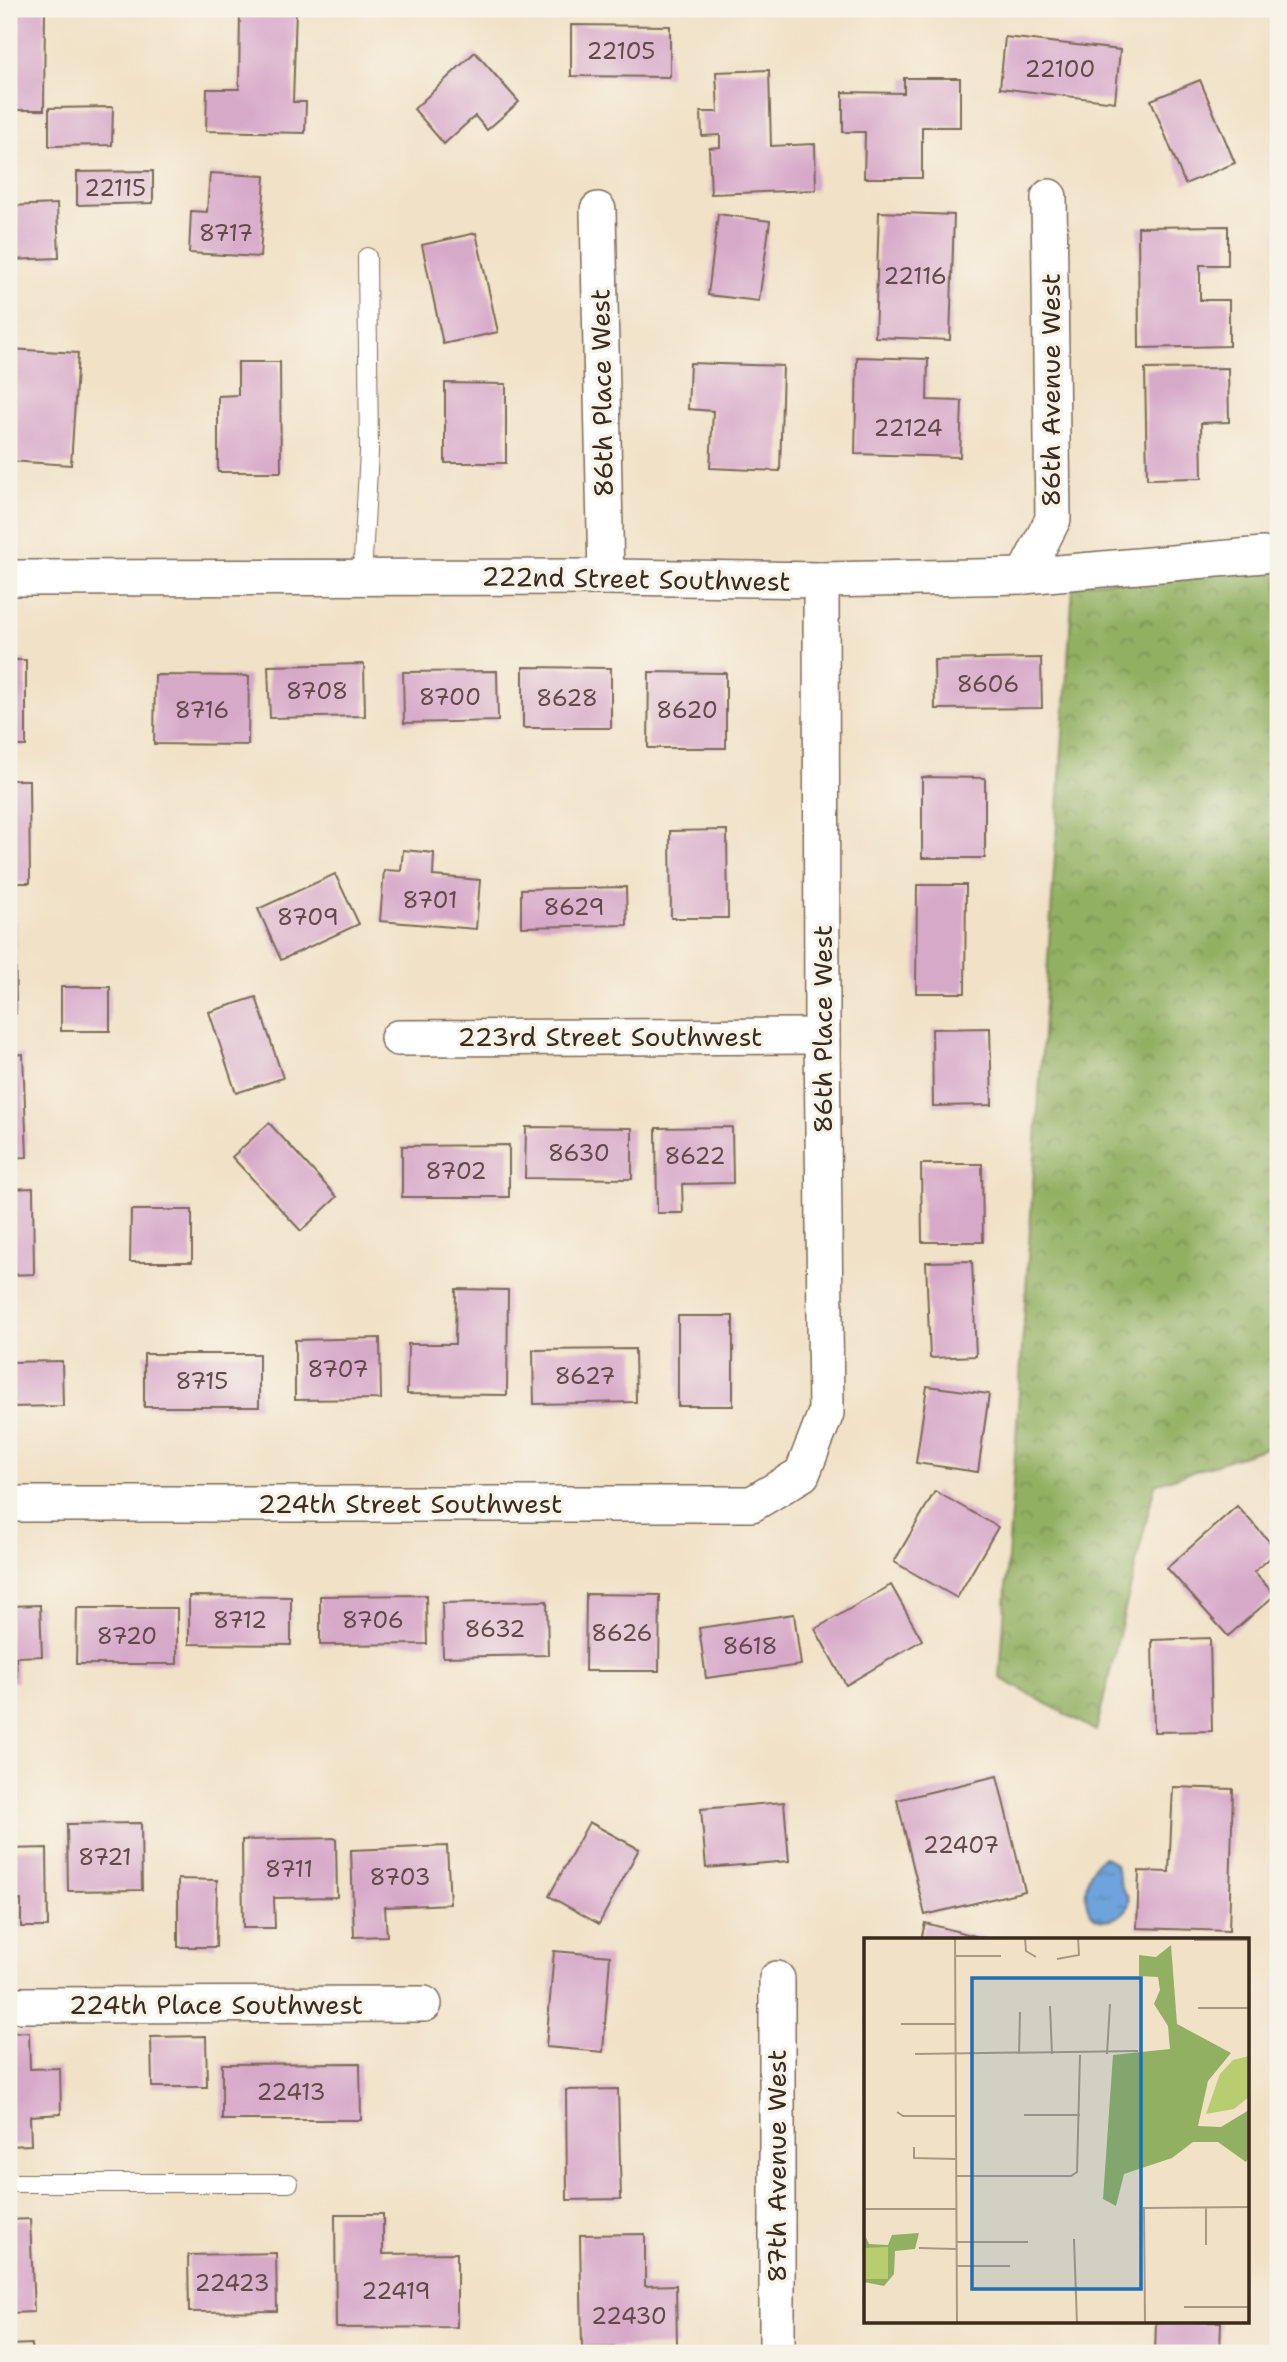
<svg xmlns="http://www.w3.org/2000/svg" width="1287" height="2362" viewBox="0 0 1287 2362" font-family="'Shantell Sans',sans-serif">
	<style>
		.forest { fill: url(#forest-crowns); stroke: #666d40; stroke-width: 2 }
		.water { fill: url(#water-ripples); stroke: #54667c; stroke-width: 2 }
		.building { fill: #d7a9c9 }
		.lines { fill: none; stroke-linecap: round; stroke-linejoin: round }
		.service-casing { stroke: #7b6a59; stroke-width: 20 }
		.minor-casing { stroke: #7b6a59; stroke-width: 38 }
		.service { stroke: #fff; stroke-width: 18 }
		.minor { stroke: #fff; stroke-width: 35 }
		.labels { text-anchor: middle; stroke-width: 7; stroke-linejoin: round; paint-order: stroke }
		.number-label { font-size: 23px; fill: #624a49 }
		.street-label { font-size: 26px; fill: #3b2a1e; stroke: #f7f3e8 }
		.inset-road { fill: none; stroke: #a89883; stroke-width: 2 }
		.view { fill: #1f6fb2; fill-opacity: 0.15; stroke: #1f6fb2; stroke-width: 3.5 }
		.inset-edge { fill: none; stroke: #3b2a1e; stroke-width: 3.5 }
	</style>
	<defs>
		<pattern id="forest-crowns" width="20" height="18" patternUnits="userSpaceOnUse" patternTransform="scale(1.75)"><rect width="20" height="18" fill="#92b062"/><path d="M2 6a3 3 0 1 1 6 0M12 15a3 3 0 1 1 6 0" fill="none" stroke="#788f50"/></pattern>
		<pattern id="water-ripples" width="26" height="14" patternUnits="userSpaceOnUse" patternTransform="scale(1.75)"><rect width="26" height="14" fill="#6ea3db"/><path d="M2 4q2-2 4 0t4 0M15 11q2-2 4 0t4 0" fill="none" stroke="#5c85b1"/></pattern>
	</defs>
	<rect width="100%" height="100%" fill="#f7f3e8"/>
	<filter id="ink" filterUnits="userSpaceOnUse"><feTurbulence type="fractalNoise" baseFrequency=".0143" numOctaves="2"/><feDisplacementMap in="SourceGraphic" scale="14" xChannelSelector="R" yChannelSelector="G"/><feConvolveMatrix kernelMatrix="1 2 1 2 8 2 1 2 1" color-interpolation-filters="sRGB"/></filter>
	<filter id="wash" filterUnits="userSpaceOnUse"><feTurbulence type="fractalNoise" baseFrequency=".00686" numOctaves="4" result="noise"/><feDisplacementMap in="SourceGraphic" scale="28" xChannelSelector="R" yChannelSelector="G"/><feGaussianBlur stdDeviation="1.57" result="paint"/><feColorMatrix in="noise" values="0 0 0 0 0 0 0 0 0 0 0 0 0 0 0 0 0 1.4 0 .05"/><feComposite in="paint" operator="in"/></filter>
	<g filter="url(#wash)">
		<rect width="100%" height="100%" fill="#f1e1c6"/>
		<polygon class="forest" points="1278,562 1278,1444 1155,1484 1096,1731 1000,1678 1073,585"/>
		<path class="water" d="M1104 1857C1121 1863 1116 1874 1122 1887 1125 1893 1129 1895 1129 1902 1129 1912 1115 1920 1105 1920 1077 1921 1082 1866 1104 1857Z"/>
		<g id="blocks">
			<g class="building">
				<polygon points="9,9 45,9 44,110 9,110"/>
				<polygon points="240,9 296,9 293,102 306,102 305,133 206,131 207,89 239,89"/>
				<polygon points="571,25 670,26 670,77 571,76"/>
				<polygon points="1005,37 1120,50 1115,102 1000,88"/>
				<polygon points="475,52 519,102 487,130 475,116 444,144 414,109"/>
				<polygon points="769,70 771,146 815,144 816,190 711,194 709,148 720,147 720,135 702,136 701,112 718,112 716,72"/>
				<polygon points="904,78 960,78 960,127 922,127 922,178 864,178 865,132 843,132 843,92 904,93"/>
				<polygon points="1200,80 1235,163 1185,184 1151,100"/>
				<polygon points="113,107 112,145 49,146 49,108"/>
				<polygon points="153,171 153,203 77,205 77,172"/>
				<polygon points="210,173 265,176 260,257 189,253 191,211 207,212"/>
				<polygon points="57,204 59,258 9,260 9,206"/>
				<polygon points="879,212 954,215 950,340 875,337"/>
				<polygon points="718,214 770,221 759,301 708,295"/>
				<polygon points="1228,226 1228,265 1200,265 1200,300 1229,300 1229,346 1139,348 1138,227"/>
				<polygon points="476,233 498,332 443,344 422,245"/>
				<polygon points="9,349 78,353 71,465 9,461"/>
				<polygon points="857,357 928,359 927,400 962,401 960,457 855,454"/>
				<polygon points="238,362 280,362 281,472 218,472 218,396 238,395"/>
				<polygon points="690,363 783,366 780,471 710,468 713,411 688,409"/>
				<polygon points="1228,368 1229,422 1201,423 1202,478 1147,479 1145,369"/>
				<polygon points="445,383 506,384 506,463 445,463"/>
				<polygon points="1041,658 1042,708 935,709 934,660"/>
				<rect x="9" y="660" width="17" height="86"/>
				<polygon points="364,664 365,716 270,718 268,666"/>
				<polygon points="523,667 611,668 611,728 523,728"/>
				<polygon points="497,671 498,721 404,723 403,672"/>
				<polygon points="649,672 726,673 726,748 648,748"/>
				<polygon points="155,675 249,676 248,745 154,744"/>
				<polygon points="922,777 985,778 985,858 922,858"/>
				<polygon points="9,780 29,780 30,883 9,883"/>
				<polygon points="727,830 728,918 671,918 670,831"/>
				<polygon points="403,850 434,853 433,876 480,880 476,929 380,921 384,870 401,871"/>
				<polygon points="335,874 359,924 281,960 258,909"/>
				<polygon points="917,885 966,885 965,993 916,993"/>
				<polygon points="626,887 627,925 521,927 521,889"/>
				<polygon points="9,919 15,919 16,1014 9,1014"/>
				<rect x="61" y="987" width="49" height="44"/>
				<polygon points="256,997 283,1078 236,1093 209,1012"/>
				<polygon points="990,1028 992,1105 933,1106 932,1029"/>
				<polygon points="23,1054 27,1157 9,1158 9,1055"/>
				<polygon points="269,1123 337,1197 301,1231 232,1157"/>
				<polygon points="526,1127 632,1128 632,1179 525,1178"/>
				<polygon points="732,1127 733,1183 682,1184 683,1213 657,1213 656,1128"/>
				<polygon points="509,1145 509,1197 402,1197 402,1146"/>
				<polygon points="921,1164 982,1164 983,1242 922,1242"/>
				<polygon points="33,1188 34,1274 9,1275 9,1189"/>
				<polygon points="131,1210 192,1210 192,1262 130,1262"/>
				<polygon points="972,1261 976,1356 930,1358 926,1262"/>
				<polygon points="456,1289 508,1290 507,1395 407,1394 408,1344 455,1344"/>
				<rect x="678" y="1316" width="55" height="90"/>
				<polygon points="380,1338 381,1399 295,1400 295,1340"/>
				<polygon points="635,1349 636,1402 534,1404 533,1350"/>
				<rect x="144" y="1354" width="115" height="53"/>
				<polygon points="62,1361 63,1406 9,1407 9,1362"/>
				<polygon points="927,1386 989,1394 978,1472 916,1463"/>
				<polygon points="935,1491 998,1527 957,1598 894,1562"/>
				<polygon points="1237,1506 1278,1551 1254,1572 1275,1595 1228,1636 1167,1568"/>
				<polygon points="891,1585 922,1640 846,1685 815,1629"/>
				<polygon points="586,1594 660,1595 659,1671 585,1671"/>
				<polygon points="426,1595 427,1644 320,1645 320,1596"/>
				<polygon points="189,1596 291,1597 291,1645 189,1644"/>
				<polygon points="547,1601 548,1655 443,1657 442,1603"/>
				<polygon points="40,1605 42,1656 16,1657 17,1682 9,1682 9,1606"/>
				<polygon points="77,1608 177,1608 177,1664 76,1664"/>
				<polygon points="794,1614 801,1665 706,1678 699,1628"/>
				<polygon points="1210,1638 1212,1731 1154,1732 1152,1640"/>
				<polygon points="997,1776 1025,1891 925,1915 897,1800"/>
				<polygon points="1173,1787 1233,1789 1229,1931 1137,1928 1139,1871 1169,1872"/>
				<polygon points="784,1802 789,1861 706,1868 701,1809"/>
				<polygon points="589,1822 639,1849 599,1924 549,1896"/>
				<polygon points="141,1823 142,1890 68,1891 67,1824"/>
				<polygon points="336,1838 337,1897 274,1898 275,1928 243,1928 242,1840"/>
				<polygon points="447,1846 450,1904 385,1907 387,1936 354,1937 351,1850"/>
				<polygon points="47,1848 48,1927 21,1927 21,1900 9,1901 9,1849"/>
				<polygon points="178,1879 217,1880 216,1947 178,1947"/>
				<polygon points="925,1923 987,1939 987,1940 921,1940"/>
				<polygon points="554,1951 610,1956 603,2052 546,2047"/>
				<polygon points="29,2032 30,2069 60,2068 61,2114 30,2116 31,2145 9,2146 9,2033"/>
				<polygon points="206,2036 207,2087 152,2087 151,2037"/>
				<polygon points="360,2063 361,2120 222,2120 222,2064"/>
				<polygon points="618,2089 621,2199 567,2200 566,2090"/>
				<polygon points="335,2214 383,2214 383,2254 457,2253 457,2327 336,2328"/>
				<polygon points="30,2219 34,2312 9,2313 9,2220"/>
				<polygon points="645,2234 645,2286 676,2285 677,2346 582,2348 580,2235"/>
				<polygon points="276,2253 277,2311 189,2312 188,2255"/>
				<polygon points="1156,2322 1221,2322 1220,2353 1155,2353"/>
				<polygon points="32,2344 32,2353 9,2353 9,2345"/>
				<rect x="895" y="2350" width="58" height="3"/>
			</g>
		</g>
	</g>
	<g filter="url(#ink)">
		<use href="#blocks" fill-opacity="0" stroke="#7b6a59" stroke-width="2"/>
		<g class="lines">
			<g class="service-casing">
				<g id="service">
					<polyline points="362,577 369,452 367,257"/>
					<polyline points="9,2183 289,2183"/>
				</g>
			</g>
			<g class="minor-casing">
				<g id="minor">
					<polyline points="598,210 606,577"/>
					<polyline points="1024,576 1053,519 1049,197"/>
					<polyline points="9,578 606,577 821,580 1024,576 1263,555"/>
					<polyline points="398,1038 822,1036"/>
					<polyline points="9,1504 752,1504 802,1474 826,1413 822,1036 821,580"/>
					<polyline points="777,1979 777,2353"/>
					<polyline points="9,2005 424,2004"/>
				</g>
			</g>
			<use href="#service" class="service"/>
			<use href="#minor" class="minor"/>
		</g>
	</g>
	<g class="labels">
		<g class="number-label">
			<text x="621" y="59">22105</text>
			<text x="1060" y="77">22100</text>
			<text x="115" y="196">22115</text>
			<text x="226" y="241">8717</text>
			<text x="915" y="284">22116</text>
			<text x="908" y="436">22124</text>
			<text x="988" y="692">8606</text>
			<text x="317" y="699">8708</text>
			<text x="450" y="705">8700</text>
			<text x="567" y="706">8628</text>
			<text x="202" y="718">8716</text>
			<text x="687" y="718">8620</text>
			<text x="430" y="908">8701</text>
			<text x="574" y="915">8629</text>
			<text x="308" y="925">8709</text>
			<text x="579" y="1161">8630</text>
			<text x="695" y="1164">8622</text>
			<text x="456" y="1179">8702</text>
			<text x="338" y="1377">8707</text>
			<text x="585" y="1384">8627</text>
			<text x="202" y="1389">8715</text>
			<text x="240" y="1628">8712</text>
			<text x="373" y="1628">8706</text>
			<text x="495" y="1637">8632</text>
			<text x="622" y="1641">8626</text>
			<text x="127" y="1644">8720</text>
			<text x="750" y="1654">8618</text>
			<text x="961" y="1853">22407</text>
			<text x="105" y="1865">8721</text>
			<text x="289" y="1877">8711</text>
			<text x="400" y="1885">8703</text>
			<text x="291" y="2100">22413</text>
			<text x="232" y="2291">22423</text>
			<text x="396" y="2299">22419</text>
			<text x="629" y="2324">22430</text>
		</g>
		<g class="street-label">
			<text transform="translate(1051 390) rotate(-90)" y="9">86th Avenue West</text>
			<text transform="translate(602 393) rotate(-91)" y="9">86th Place West</text>
			<text transform="translate(636 579) rotate(1)" y="9">222nd Street Southwest</text>
			<text transform="translate(823 1029) rotate(-90)" y="9">86th Place West</text>
			<text x="610" y="1046">223rd Street Southwest</text>
			<text x="410" y="1513">224th Street Southwest</text>
			<text x="216" y="2014">224th Place Southwest</text>
			<text transform="translate(777 2166) rotate(-90)" y="9">87th Avenue West</text>
		</g>
	</g>
	<g transform="translate(864 1938)">
		<rect width="385" height="385" fill="#f1e1c6"/>
		<path d="M307 7 313 86 367 115 344 143 334 188 357 189 385 172V219L382 224 354 204H329L308 220 260 236 252 268 239 261 249 117 306 111 304 88 290 66 296 52 294 39 275 38V17L292 19ZM0 295 5 306 24 307 28 297 55 295 51 311 31 313 30 336 20 348 0 344Z" fill="#92b062"/>
		<path d="M385 118V159L370 171 342 176 356 136 369 122Z" fill="#b8cd70"/>
		<path d="M24 309V341H0V310Z" fill="#b8cd70"/>
		<path class="inset-road" d="M91 0 93 385M161 0 162 13 172 19M330 2H385M92 18H137M193 21 215 17 214 0M186 68 188 116M334 70H385M37 86H92M51 116 274 113M155 116 156 74M243 116 246 66M33 174 39 178H92M160 177H216M50 209V220L92 221M92 238H207L213 234 216 117M0 271H92M210 301 213 385M92 304H164M342 307V270M55 310 92 311M92 328H146M320 369H385M281 385 280 270 385 269"/>
		<path class="view" d="M108 40H277V351H108Z"/>
		<rect width="385" height="385" class="inset-edge"/>
	</g>
	<rect width="1287" height="2362" fill="none" stroke="#f7f3e8" stroke-width="35"/>
</svg>
